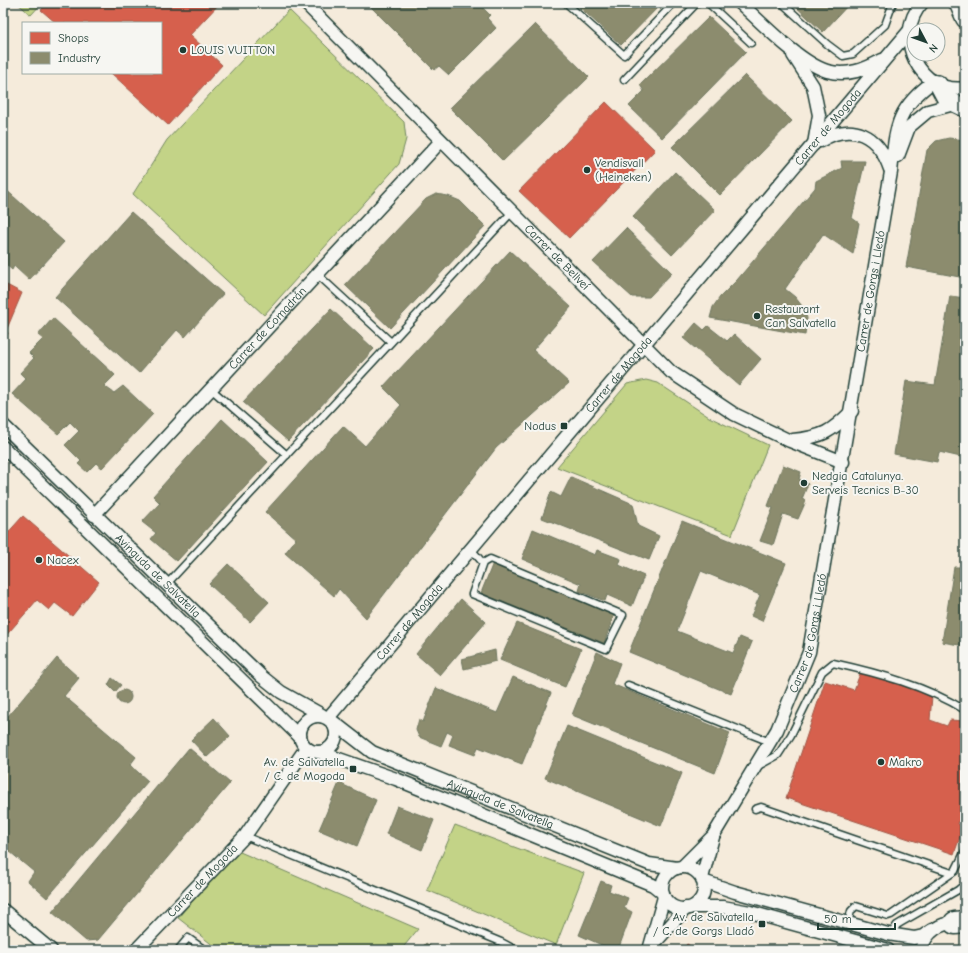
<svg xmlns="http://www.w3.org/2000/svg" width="968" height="953" viewBox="0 0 968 953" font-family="'Comic Neue',sans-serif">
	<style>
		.green { fill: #c3d387; stroke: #71885e }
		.shops { fill: #d6604d; stroke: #9f5646 }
		.industry { fill: #8c8c6e; stroke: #6b745d }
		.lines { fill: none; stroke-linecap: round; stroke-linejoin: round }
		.service-casing { stroke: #1f3d34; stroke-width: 9 }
		.minor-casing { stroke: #1f3d34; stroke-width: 15 }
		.secondary-casing { stroke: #1f3d34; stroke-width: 20 }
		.motorway-casing { stroke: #1f3d34; stroke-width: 25 }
		.service { stroke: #f6f6f2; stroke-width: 6 }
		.minor { stroke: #f6f6f2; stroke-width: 12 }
		.secondary { stroke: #f6f6f2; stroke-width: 17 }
		.motorway { stroke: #f6f6f2; stroke-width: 22 }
		.poi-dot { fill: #1f3d34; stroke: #f6f6f2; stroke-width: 1.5 }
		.labels { text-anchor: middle; stroke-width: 4; stroke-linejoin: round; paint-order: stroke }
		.poi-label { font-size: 12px; fill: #1f3d34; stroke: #f6f6f2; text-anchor: start }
		.street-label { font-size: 12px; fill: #1f3d34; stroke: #f6f6f2 }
	</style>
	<rect width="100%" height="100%" fill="#f5ebdb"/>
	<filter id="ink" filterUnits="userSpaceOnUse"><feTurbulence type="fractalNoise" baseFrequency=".025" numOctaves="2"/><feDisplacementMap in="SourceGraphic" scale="8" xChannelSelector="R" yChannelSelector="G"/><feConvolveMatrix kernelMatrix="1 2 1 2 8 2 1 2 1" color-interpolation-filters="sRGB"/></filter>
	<g filter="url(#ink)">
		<g class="green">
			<polygon points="17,3 42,3 31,15"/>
			<polygon points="289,10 404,122 406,139 399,164 264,315 133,194 167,140"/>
			<polygon points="646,380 658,383 709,417 768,445 732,535 557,467 627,384"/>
			<polygon points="455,825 584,873 556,945 427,890"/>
			<polygon points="233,849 418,929 401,950 219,950 178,918"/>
		</g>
		<g class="shops">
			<polygon points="48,3 220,3 190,35 222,65 168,125 111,73 161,73 161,23 56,23 41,10"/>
			<polygon points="606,102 655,150 569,238 519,191"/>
			<polygon points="3,283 22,293 6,331 8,333 3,342"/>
			<polygon points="23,516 99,582 72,616 55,603 49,610 37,600 3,639 3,538"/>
			<polygon points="861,671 869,672 932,696 930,720 947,726 950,720 965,721 965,803 958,824 964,826 954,854 786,798 825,681 854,690"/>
			<polygon points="687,944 697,950 683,950"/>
		</g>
		<g class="industry">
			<polygon points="367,3 478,3 490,15 487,18 496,28 449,75 439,66 434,70"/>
			<polygon points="575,3 662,3 621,45"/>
			<polygon points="792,3 850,3 823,32"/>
			<polygon points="709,17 746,52 662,138 629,106 644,91 640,85"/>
			<polygon points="535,24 589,77 503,161 450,108"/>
			<polygon points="745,75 792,121 720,195 672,147"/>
			<polygon points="949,138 965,140 965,278 906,267 927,150 936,141"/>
			<polygon points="841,161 865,161 852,218 859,223 853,254 823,234 785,289 795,297 802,306 807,318 805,335 710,318 713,307 720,297 737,280 815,188 816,181 842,168"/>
			<polygon points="675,172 715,210 672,255 633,217"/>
			<polygon points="3,187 64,242 29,280 14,266 12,270 3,262"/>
			<polygon points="436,194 448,196 460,201 485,226 390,328 345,285 426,199"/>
			<polygon points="131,212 223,294 185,337 177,330 139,373 55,297"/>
			<polygon points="626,228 672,273 649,297 632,297 593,262"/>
			<polygon points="510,251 571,307 533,350 569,383 496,448 366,618 339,589 334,596 285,553 296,539 265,512 343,426 365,446 401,405 383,387"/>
			<polygon points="950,296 965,298 965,458 939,452 937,462 894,454 906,381 935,385"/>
			<polygon points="331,309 374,349 288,441 243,402"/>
			<polygon points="53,318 115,375 104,386 114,393 123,386 153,414 102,468 96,463 87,472 78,464 81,461 65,445 79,431 70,422 58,434 12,394 26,379 20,373 34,358 29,353 43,339 38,335"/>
			<polygon points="696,323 704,330 708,326 727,341 734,334 761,359 739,385 683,338"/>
			<polygon points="222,419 268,462 177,561 151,539 156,533 142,522 160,503 153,496"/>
			<polygon points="783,465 801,472 799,479 808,484 802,499 806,501 798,519 783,514 773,545 760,541 773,508 768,506"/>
			<polygon points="571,477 633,504 638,526 659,536 649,560 542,518 551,492 561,497"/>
			<polygon points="682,521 786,563 762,621 751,616 760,595 701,571 677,631 733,653 740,637 752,642 731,694 629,652"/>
			<polygon points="533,529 595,555 597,550 621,559 619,565 644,576 632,606 607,595 605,601 579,591 581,584 522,559"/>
			<polygon points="965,535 965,646 942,642 954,567 960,567"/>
			<polygon points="493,563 615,612 604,643 481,593"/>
			<polygon points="228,564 269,602 250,622 209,584"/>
			<polygon points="461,599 486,622 440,675 416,654"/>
			<polygon points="517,623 581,649 565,687 500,660"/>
			<polygon points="495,650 496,661 464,669 462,659"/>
			<polygon points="597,652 620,663 612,684 730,733 715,773 572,715"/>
			<polygon points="57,658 79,678 64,696 136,757 130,765 148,781 47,898 28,881 34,872 3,846 3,722"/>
			<polygon points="513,677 551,693 522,764 478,747 475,755 449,745 453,735 447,732 441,746 419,737 416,730 419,719 423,722 436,688 497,713"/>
			<polygon points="112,678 121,685 115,692 108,685"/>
			<circle cx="124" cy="697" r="7"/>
			<polygon points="214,718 230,736 207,757 191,740"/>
			<polygon points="567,726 682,773 661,826 545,778"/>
			<polygon points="189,748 230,783 98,940 86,941 52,912"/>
			<polygon points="339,783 376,800 357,846 319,830"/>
			<polygon points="397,806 434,820 422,850 386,834"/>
			<polygon points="601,881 611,885 609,891 628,898 624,908 632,912 618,950 613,950 579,935"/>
			<polygon points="426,943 435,950 421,950"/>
		</g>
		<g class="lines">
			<g class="service-casing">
				<g id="service">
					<polyline points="566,3 624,55 674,3"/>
					<polyline points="708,3 751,43"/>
					<polyline points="782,3 827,44 843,56 853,54 885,25 893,3"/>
					<polyline points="624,80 697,3"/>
					<polyline points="317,274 391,342"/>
					<polyline points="211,389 287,455"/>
					<polyline points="471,549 483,563 472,594 606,649 623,615 490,559 483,563"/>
					<polyline points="166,585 512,212"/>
					<polyline points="628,685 770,742"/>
					<path d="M758 766 778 755 791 735 822 672 833 663C878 673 926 686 965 710"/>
					<polyline points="755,809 761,807 952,873"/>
					<polyline points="245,836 501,942 516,950"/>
					<polyline points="848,923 851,911 856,906 888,916 891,915 955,871 965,851"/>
					<polyline points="891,934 897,925 902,922 958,890 965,884"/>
					<polyline points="178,950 188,938 205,950"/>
				</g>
			</g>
			<g class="minor-casing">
				<g id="minor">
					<path id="s1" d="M305 3 671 372 734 414 790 441 843 462"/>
					<path d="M740 3C762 23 800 63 827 71 847 77 866 69 882 60"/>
					<path d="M922 3C892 36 919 95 965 88"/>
					<polyline points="793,55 813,86 819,115 814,144"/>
					<path d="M820 141C853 121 878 135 890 169"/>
					<polyline points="898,156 909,127 928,111 954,104"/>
					<path id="s2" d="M3 425 261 676 281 692 322 715"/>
					<path d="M793 440C823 437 831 432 852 411"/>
					<polyline points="3,447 300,737"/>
					<path id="s3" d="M94 515 441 141"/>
					<circle cx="318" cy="734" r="18"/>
					<path id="s4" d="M328 718 909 31"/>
					<path id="s5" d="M332 721 372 752 649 864 677 868"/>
					<polyline points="319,752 396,779 653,885 663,893"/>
					<path id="s6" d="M682 867 713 836 777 730 809 652 891 172C896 128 895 109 934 81"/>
					<circle cx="683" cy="888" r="21"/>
					<polyline points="702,878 713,837"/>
					<polyline points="703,881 735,892 888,934 914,938 923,936 932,930"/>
					<polyline points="693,907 723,907 750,912 888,950"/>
					<polyline points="3,910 51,950"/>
					<polyline points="651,947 686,908"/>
					<path id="s7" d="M136 950 245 836 306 748"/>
					<polyline points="649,950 664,897"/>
					<path d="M921 950C925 933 941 920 960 924"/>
				</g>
			</g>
			<g class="secondary-casing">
				<g id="secondary">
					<polyline points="958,3 965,19"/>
					<polyline points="938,84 946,99 965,108"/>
				</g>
			</g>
			<g class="motorway-casing">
				<polyline id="motorway" points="955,923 965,922"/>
			</g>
			<use href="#service" class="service"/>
			<use href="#minor" class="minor"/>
			<use href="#secondary" class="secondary"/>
			<use href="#motorway" class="motorway"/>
		</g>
	</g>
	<g class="poi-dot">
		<circle cx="183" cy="50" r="4"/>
		<circle cx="587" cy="170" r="4"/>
		<circle cx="757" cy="316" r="4"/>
		<rect x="560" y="422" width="8" height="8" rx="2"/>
		<circle cx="804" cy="483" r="4"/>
		<circle cx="39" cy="560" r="4"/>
		<circle cx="881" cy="762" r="4"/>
		<rect x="349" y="765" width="8" height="8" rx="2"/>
		<rect x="758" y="920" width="8" height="8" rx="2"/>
	</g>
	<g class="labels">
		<g class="poi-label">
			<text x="191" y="54">LOUIS VUITTON</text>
			<text x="595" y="167">Vendisvall<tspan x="595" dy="14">(Heineken)</tspan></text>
			<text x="765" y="313">Restaurant<tspan x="765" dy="14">Can Salvatella</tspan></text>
			<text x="556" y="430" text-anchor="end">Nodus</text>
			<text x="812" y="480">Nedgia Catalunya.<tspan x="812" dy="14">Serveis Tecnics B-30</tspan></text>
			<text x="47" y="564">Nacex</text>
			<text x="345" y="766" text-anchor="end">Av. de Salvatella<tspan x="345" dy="14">/ C. de Mogoda</tspan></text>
			<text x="889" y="766">Makro</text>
			<text x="754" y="921" text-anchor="end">Av. de Salvatella<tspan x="754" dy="14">/ C. de Gorgs Lladó</tspan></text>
		</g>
		<g class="street-label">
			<text dy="4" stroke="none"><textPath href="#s4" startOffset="774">Carrer de Mogoda</textPath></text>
			<text dy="4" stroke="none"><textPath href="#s1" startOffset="358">Carrer de Bellveí</textPath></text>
			<text dy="4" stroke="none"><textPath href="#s6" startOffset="618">Carrer de Gorgs i Lledó</textPath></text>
			<text dy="4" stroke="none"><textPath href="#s3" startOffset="255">Carrer de Comadrán</textPath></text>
			<text dy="4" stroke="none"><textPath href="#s4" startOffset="450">Carrer de Mogoda</textPath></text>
			<text dy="4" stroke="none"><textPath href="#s2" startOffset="216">Avinguda de Salvatella</textPath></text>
			<text dy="4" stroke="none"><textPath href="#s4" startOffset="126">Carrer de Mogoda</textPath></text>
			<text dy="4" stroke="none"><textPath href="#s6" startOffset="270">Carrer de Gorgs i Lledó</textPath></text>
			<text dy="4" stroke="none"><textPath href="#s5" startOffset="189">Avinguda de Salvatella</textPath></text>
			<text dy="4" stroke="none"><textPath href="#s7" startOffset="96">Carrer de Mogoda</textPath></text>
		</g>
	</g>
	<rect width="968" height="953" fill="none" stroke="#f6f6f2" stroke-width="16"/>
	<rect x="8" y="8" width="952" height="937" fill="none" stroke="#1f3d34" stroke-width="1.5" filter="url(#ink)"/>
	<rect x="22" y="22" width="140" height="52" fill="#f6f6f2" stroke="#a0aca6"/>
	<rect x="30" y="32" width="20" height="12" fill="#d6604d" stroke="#a0aca6"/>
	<text x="58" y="42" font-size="12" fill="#1f3d34">Shops</text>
	<rect x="30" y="52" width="20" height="12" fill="#8c8c6e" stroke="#a0aca6"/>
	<text x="58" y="62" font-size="12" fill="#1f3d34">Industry</text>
	<g transform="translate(926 42) rotate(131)"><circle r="19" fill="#f6f6f2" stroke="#a0aca6"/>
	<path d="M0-3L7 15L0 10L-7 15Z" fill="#1f3d34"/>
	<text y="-6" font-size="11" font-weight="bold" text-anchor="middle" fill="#1f3d34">N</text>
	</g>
	<path d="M818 923v6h77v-6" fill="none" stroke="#1f3d34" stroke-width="2"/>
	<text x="824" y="923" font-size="12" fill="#1f3d34" stroke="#f6f6f2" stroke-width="3" paint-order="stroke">50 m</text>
</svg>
